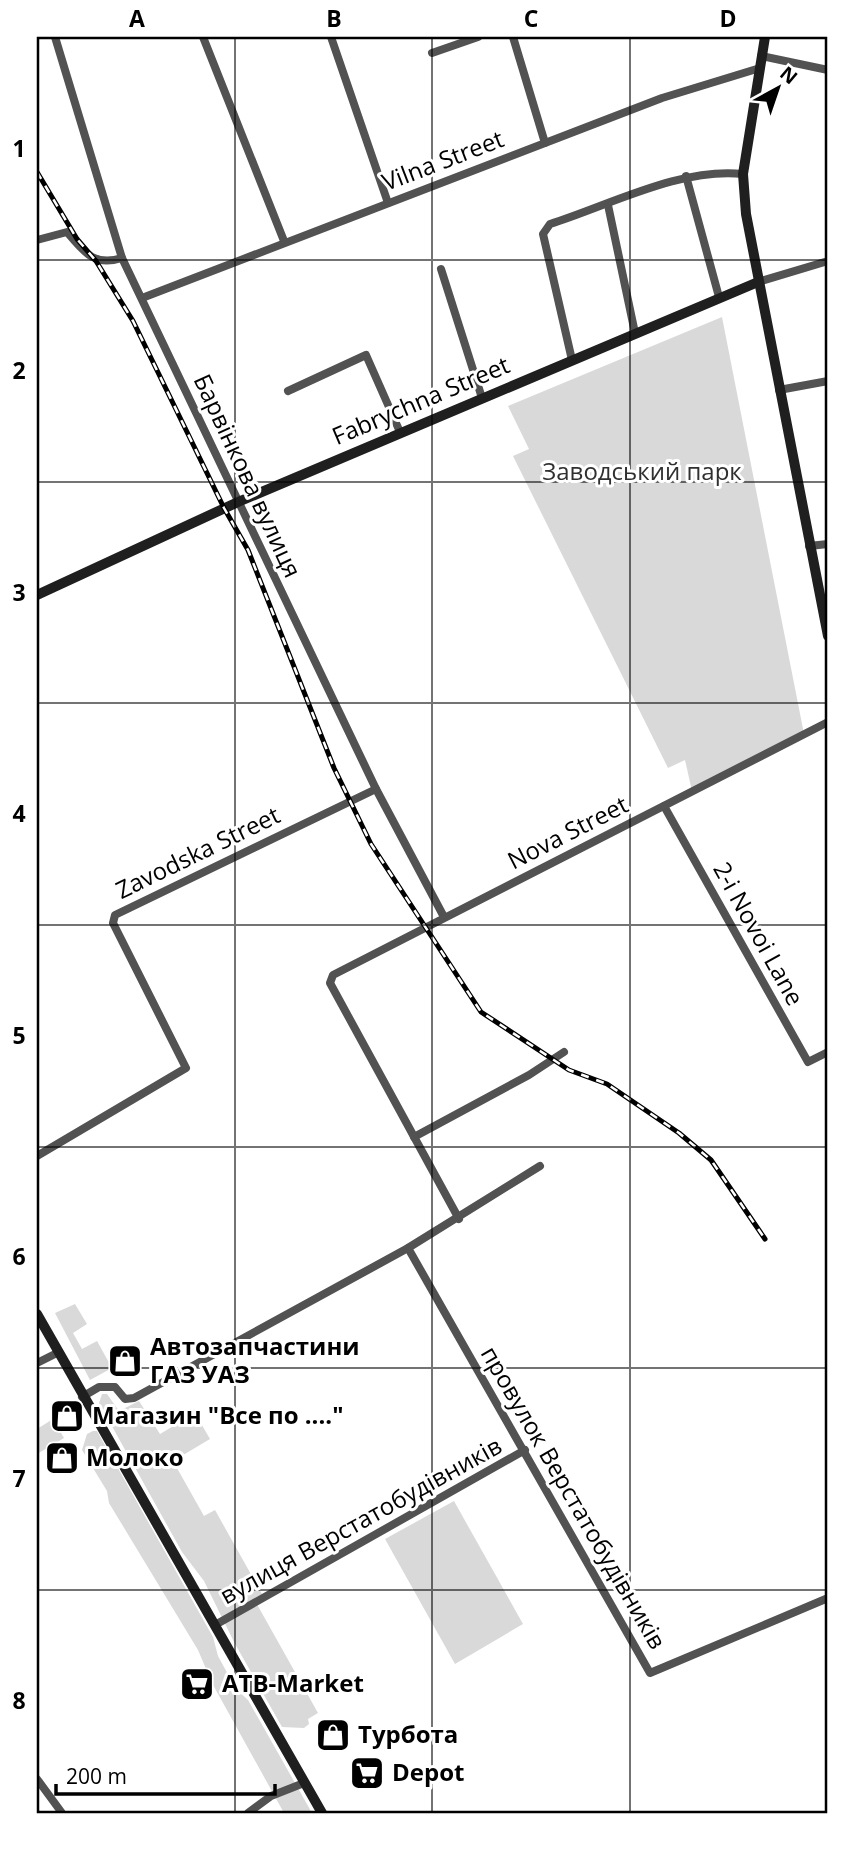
<svg xmlns="http://www.w3.org/2000/svg" width="865" height="1850" viewBox="0 0 865 1850" font-family="'Open Sans',sans-serif">
	<style>
		.green { fill: #d9d9d9 }
		.lines { fill: none; stroke-linecap: round; stroke-linejoin: round }
		.street { stroke: #525252; stroke-width: 8 }
		.secondary { stroke: #1f1f1f; stroke-width: 10 }
		.rail-casing { stroke: #000; stroke-width: 5 }
		.rail { stroke: #fff; stroke-width: 2.5; stroke-dasharray: 8; stroke-linecap: butt }
		.grid { fill: none; stroke: #000; stroke-width: 2; stroke-opacity: 0.55 }
		.labels { text-anchor: middle; stroke-width: 6; stroke-linejoin: round; paint-order: stroke }
		.street-label { font-size: 24px; fill: #000; stroke: #fff }
		.park-label { font-size: 24px; fill: #303030; stroke: #fff }
		.poi-label { font-size: 24px; font-weight: bold; fill: #000; stroke: #fff; text-anchor: start }
		.neatline { fill: none; stroke: #000; stroke-width: 2.5 }
		.grid-label { font-size: 23px; text-anchor: middle; font-weight: bold; fill: #000 }
	</style>
	<rect width="100%" height="100%" fill="#fff"/>
	<g class="green">
		<polygon points="722,317 804,734 692,791 685,760 668,768 513,456 529,449 508,406"/>
		<polygon points="75,1304 87,1324 73,1333 82,1349 97,1341 112,1368 90,1380 55,1313"/>
		<polygon points="102,1394 107,1394 119,1411 139,1401 160,1434 195,1413 210,1439 173,1461 204,1516 215,1510 262,1594 254,1599 318,1713 308,1719 309,1724 304,1728 282,1727 234,1642 204,1581 182,1552 99,1403"/>
		<polygon points="53,1419 64,1438 37,1454 37,1429"/>
		<polygon points="93,1431 97,1431 213,1637 218,1656 236,1689 248,1700 312,1813 284,1813 212,1683 198,1650 109,1503 107,1491 82,1450 87,1434"/>
		<polygon points="454,1501 523,1624 455,1664 385,1539"/>
	</g>
	<g class="lines">
		<g class="street">
			<polyline points="55,37 122,258 376,789 444,917"/>
			<polyline points="203,37 284,241"/>
			<polyline points="331,37 388,203"/>
			<polyline points="513,37 545,143"/>
			<polyline points="432,53 478,37"/>
			<polyline points="761,56 828,70"/>
			<polyline points="686,176 719,297"/>
			<polyline points="608,205 635,333"/>
			<path d="M37 240 67 232C84 252 94 267 122 258"/>
			<polyline points="441,269 482,398"/>
			<polyline points="758,282 828,261"/>
			<polyline points="142,298 662,98 760,68"/>
			<path d="M572 360 543 234 550 224C610 205 681 167 743 174"/>
			<polyline points="779,390 828,381"/>
			<polyline points="288,391 366,355 400,432"/>
			<polyline points="809,546 828,544"/>
			<polyline points="664,806 808,1062 828,1052"/>
			<polyline points="414,1137 529,1075 564,1052"/>
			<polyline points="37,1156 186,1068 113,923 115,915 376,789"/>
			<polyline points="459,1219 330,983 333,975 828,722"/>
			<polyline points="408,1248 650,1673 828,1598"/>
			<polyline points="37,1363 57,1353"/>
			<polyline points="82,1397 99,1387 115,1387 125,1399 134,1398 408,1248 540,1166"/>
			<polyline points="215,1625 525,1450"/>
			<polyline points="37,1779 62,1813"/>
			<polyline points="248,1813 271,1796 304,1783"/>
		</g>
		<g class="secondary">
			<polyline points="765,37 743,174 746,214 828,636"/>
			<polyline points="37,595 238,502 758,282"/>
			<polyline points="37,1314 322,1813"/>
		</g>
		<g class="rail-casing">
			<g id="rail">
				<polyline points="37,172 77,239 96,261 133,321 224,508 248,550 334,768 371,844 481,1012 569,1070 607,1084 679,1133 711,1160 765,1239"/>
				<polyline points="37,1812 37,1813"/>
			</g>
		</g>
		<use href="#rail" class="rail"/>
	</g>
	<path class="grid" d="M235 37V1813M432 37V1813M630 37V1813M37 260H828M37 482H828M37 703H828M37 925H828M37 1147H828M37 1368H828M37 1590H828"/>
	<defs>
		<g id="shop-square" transform="scale(1.75)"><rect x="-9" y="-9" width="18" height="18" rx="4" fill="#000" stroke="#fff"/><path d="M-5-2.5h2.3a2.7 3.5 0 0 1 5.4 0H5L5.5 6h-11ZM-1.5-2.5h3a1.5 2.3 0 0 0-3 0Z" fill="#fff"/></g>
		<g id="supermarket-square" transform="scale(1.75)"><rect x="-9" y="-9" width="18" height="18" rx="4" fill="#000" stroke="#fff"/><path d="M-6-5.5h2.5l.6 2H6L4.5 2H-2.5L-4.4-4H-6ZM-1.5 3.2a1.3 1.3 0 1 0 .1 0ZM3 3.2a1.3 1.3 0 1 0 .1 0Z" fill="#fff"/></g>
	</defs>
	<g fill-rule="evenodd">
		<use href="#shop-square" x="125" y="1361"/>
		<use href="#shop-square" x="67" y="1416"/>
		<use href="#shop-square" x="62" y="1458"/>
		<use href="#supermarket-square" x="197" y="1684"/>
		<use href="#shop-square" x="333" y="1735"/>
		<use href="#supermarket-square" x="367" y="1773"/>
	</g>
	<g class="labels">
		<g class="street-label">
			<text transform="translate(443 161) rotate(-21)" y="8">Vilna Street</text>
			<text transform="translate(421 401) rotate(-23)" y="8">Fabrychna Street</text>
			<text transform="translate(247 476) rotate(65)" y="8">Барвінкова вулиця</text>
			<text transform="translate(568 833) rotate(-27)" y="8">Nova Street</text>
			<text transform="translate(198 853) rotate(-26)" y="8">Zavodska Street</text>
			<text transform="translate(758 934) rotate(61)" y="8">2-i Novoi Lane</text>
			<text transform="translate(573 1498) rotate(60)" y="8">провулок Верстатобудівників</text>
			<text transform="translate(361 1521) rotate(-29)" y="8">вулиця Верстатобудівників</text>
		</g>
		<g class="park-label">
			<text x="642" y="480">Заводський парк</text>
		</g>
		<g class="poi-label">
			<text x="150" y="1355">Автозапчастини<tspan x="150" dy="28">ГАЗ УАЗ</tspan></text>
			<text x="92" y="1424">Магазин "Все по ...."</text>
			<text x="86" y="1466">Молоко</text>
			<text x="222" y="1692">ATB-Market</text>
			<text x="358" y="1743">Турбота</text>
			<text x="392" y="1781">Depot</text>
		</g>
	</g>
	<rect width="865" height="1850" fill="none" stroke="#ffffff" stroke-width="77"/>
	<g transform="translate(778 88) rotate(40)" stroke="#ffffff" stroke-width="5" paint-order="stroke">
	<path d="M0-5L12 26L0 18L-12 26Z" fill="#000000"/>
	<text y="-10" font-size="19" font-weight="bold" text-anchor="middle" fill="#000000">N</text>
	</g>
	<path d="M56 1784v10h219v-10" fill="none" stroke="#000000" stroke-width="3.5"/>
	<text x="66" y="1784" font-size="21" fill="#000000" stroke="#ffffff" stroke-width="5" paint-order="stroke">200 m</text>
	<rect x="38" y="38" width="788" height="1774" class="neatline"/>
	<g class="grid-label">
		<text x="137" y="27">A</text>
		<text x="334" y="27">B</text>
		<text x="531" y="27">C</text>
		<text x="728" y="27">D</text>
		<text x="19" y="157">1</text>
		<text x="19" y="379">2</text>
		<text x="19" y="601">3</text>
		<text x="19" y="822">4</text>
		<text x="19" y="1044">5</text>
		<text x="19" y="1265">6</text>
		<text x="19" y="1487">7</text>
		<text x="19" y="1709">8</text>
	</g>
</svg>
